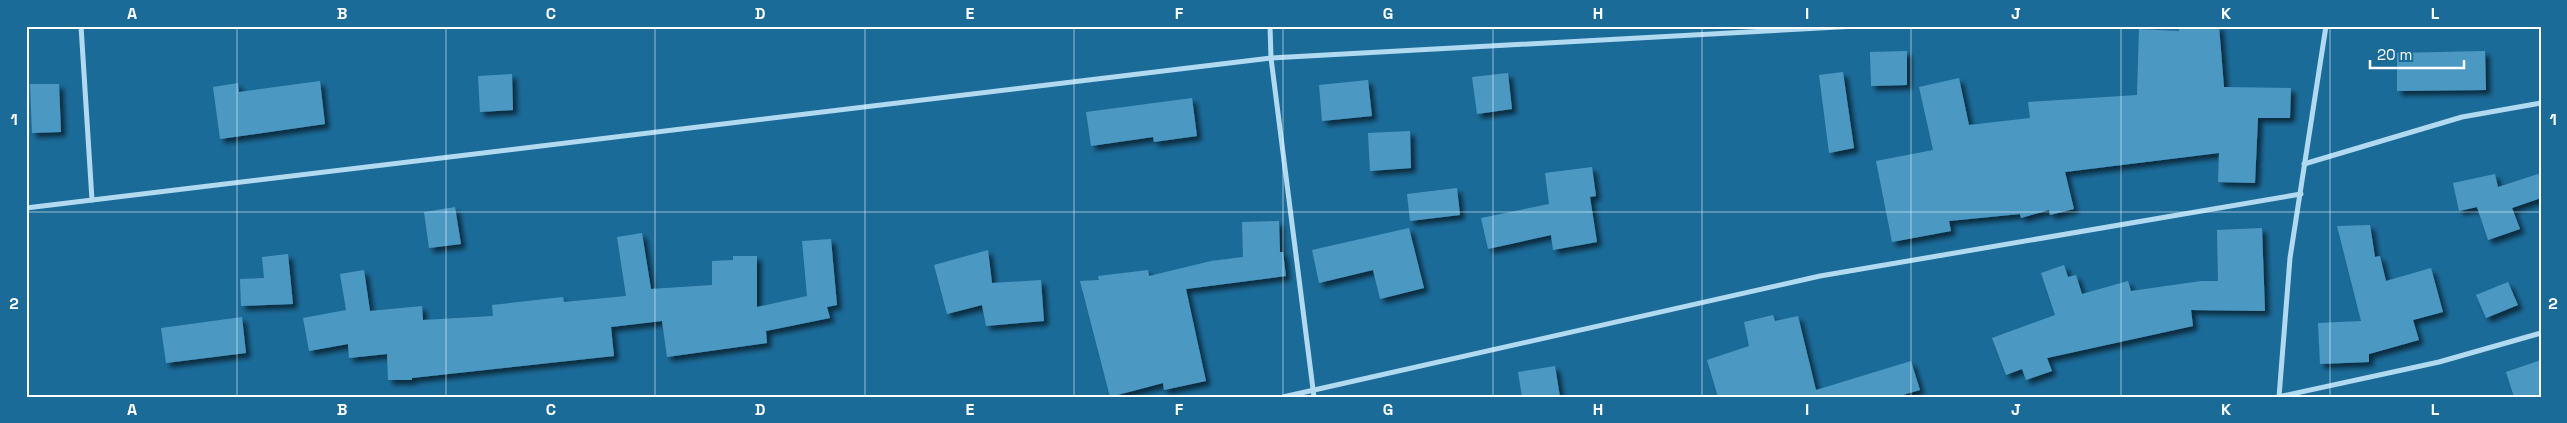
<svg xmlns="http://www.w3.org/2000/svg" width="2567" height="423" viewBox="0 0 2567 423" font-family="'Space Grotesk',sans-serif">
	<style>
		.building { fill: #4c99c3; filter: url(#shadow) }
		.lines { fill: none; stroke-linecap: round; stroke-linejoin: round }
		.minor { stroke: #b1daf1; stroke-width: 5 }
		.grid { fill: none; stroke: #fff; stroke-width: 1; stroke-opacity: 0.55 }
		.neatline { fill: none; stroke: #fff; stroke-width: 2 }
		.grid-label { font-size: 16px; text-anchor: middle; font-weight: bold; fill: #fff }
	</style>
	<defs>
		<filter id="shadow"><feDropShadow dx="4.5" dy="4.5" stdDeviation="2.5" flood-color="#0009"/></filter>
	</defs>
	<rect width="100%" height="100%" fill="#1b6b99"/>
	<g class="building">
		<polygon points="2179,26 2219,26 2224,87 2291,88 2290,118 2258,118 2255,183 2218,182 2219,153 2065,172 2074,209 2050,215 2049,210 2021,218 2020,214 1949,221 1951,231 1892,242 1876,161 1933,150 1919,87 1959,78 1969,125 2030,118 2028,102 2137,95 2139,29 2179,31"/>
		<polygon points="1907,51 1907,85 1871,86 1870,52"/>
		<polygon points="2485,51 2486,90 2397,91 2397,53"/>
		<polygon points="1843,72 1854,148 1829,153 1819,75"/>
		<polygon points="1508,73 1512,109 1477,114 1472,77"/>
		<polygon points="512,74 513,110 480,112 478,76"/>
		<polygon points="1368,80 1372,116 1322,121 1319,85"/>
		<polygon points="320,81 325,124 220,139 213,87 238,83 239,92"/>
		<polygon points="30,84 59,84 61,132 32,133"/>
		<polygon points="1192,98 1197,136 1154,142 1153,137 1091,146 1086,112"/>
		<polygon points="1410,131 1411,168 1370,171 1368,133"/>
		<polygon points="1592,167 1596,196 1590,197 1597,242 1553,250 1551,235 1488,249 1481,218 1549,204 1545,173"/>
		<polygon points="2541,173 2541,198 2512,208 2520,229 2488,240 2477,207 2459,211 2453,183 2495,174 2498,187"/>
		<polygon points="1457,188 1460,215 1410,221 1407,194"/>
		<polygon points="455,207 461,244 429,248 424,212"/>
		<polygon points="1279,221 1280,252 1283,252 1286,276 1186,289 1206,381 1164,390 1163,383 1110,397 1080,281 1099,280 1098,276 1148,270 1149,276 1211,261 1243,257 1242,222"/>
		<polygon points="2370,225 2375,257 2380,256 2386,281 2431,268 2443,312 2413,320 2419,340 2369,354 2369,362 2320,364 2318,323 2361,321 2337,226"/>
		<polygon points="1409,228 1424,288 1380,299 1373,270 1319,283 1312,250"/>
		<polygon points="2262,228 2265,311 2191,310 2193,326 2047,358 2052,371 2026,380 2022,369 2006,375 1992,338 2055,315 2041,273 2064,265 2068,277 2076,275 2082,294 2128,281 2131,291 2201,281 2218,281 2217,230"/>
		<polygon points="642,233 651,289 712,285 712,261 733,260 733,256 757,256 757,307 807,296 802,241 831,239 837,305 827,307 830,318 766,331 767,343 667,357 662,321 611,327 614,356 412,378 412,380 388,380 387,354 349,358 348,344 309,351 303,318 346,310 340,274 364,270 370,311 422,306 423,320 493,316 492,305 563,297 564,302 626,296 617,237"/>
		<polygon points="988,250 992,283 1041,280 1044,321 986,326 982,305 947,314 934,265"/>
		<polygon points="288,254 293,304 241,306 240,279 264,278 262,257"/>
		<polygon points="2508,282 2518,305 2486,318 2476,295"/>
		<polygon points="1773,315 1775,321 1798,316 1816,390 1911,361 1920,390 1896,397 1718,397 1707,360 1749,346 1744,322"/>
		<polygon points="242,317 246,353 166,363 161,328"/>
		<polygon points="2541,360 2541,397 2514,397 2506,372"/>
		<polygon points="1555,366 1560,397 1522,397 1518,372"/>
	</g>
	<g class="lines">
		<g class="minor">
			<polyline points="81,26 92,200"/>
			<polyline points="1270,26 1271,58 1314,397"/>
			<polyline points="2304,164 2462,117 2541,103"/>
			<polyline points="26,208 1271,58 1857,26"/>
			<polyline points="1283,397 1820,276 2301,194"/>
			<polyline points="2278,397 2439,362 2541,333"/>
			<polyline points="2279,397 2290,258 2326,26"/>
		</g>
	</g>
	<path class="grid" d="M237 26V397M446 26V397M655 26V397M865 26V397M1074 26V397M1283 26V397M1493 26V397M1702 26V397M1911 26V397M2121 26V397M2330 26V397M26 212H2541"/>
	<rect width="2567" height="423" fill="none" stroke="#1b6b99" stroke-width="55"/>
	<path d="M2370 60v8h94v-8" fill="none" stroke="#ffffff" stroke-width="2.5"/>
	<text x="2377" y="60" font-size="15" fill="#ffffff" stroke="#1b6b99" stroke-width="4" paint-order="stroke">20 m</text>
	<rect x="28" y="28" width="2512" height="368" class="neatline"/>
	<g class="grid-label">
		<text x="132" y="19">A</text>
		<text x="342" y="19">B</text>
		<text x="551" y="19">C</text>
		<text x="760" y="19">D</text>
		<text x="970" y="19">E</text>
		<text x="1179" y="19">F</text>
		<text x="1388" y="19">G</text>
		<text x="1598" y="19">H</text>
		<text x="1807" y="19">I</text>
		<text x="2016" y="19">J</text>
		<text x="2226" y="19">K</text>
		<text x="2435" y="19">L</text>
		<text x="14" y="125">1</text>
		<text x="2553" y="125">1</text>
		<text x="14" y="309">2</text>
		<text x="2553" y="309">2</text>
		<text x="132" y="415">A</text>
		<text x="342" y="415">B</text>
		<text x="551" y="415">C</text>
		<text x="760" y="415">D</text>
		<text x="970" y="415">E</text>
		<text x="1179" y="415">F</text>
		<text x="1388" y="415">G</text>
		<text x="1598" y="415">H</text>
		<text x="1807" y="415">I</text>
		<text x="2016" y="415">J</text>
		<text x="2226" y="415">K</text>
		<text x="2435" y="415">L</text>
	</g>
</svg>
